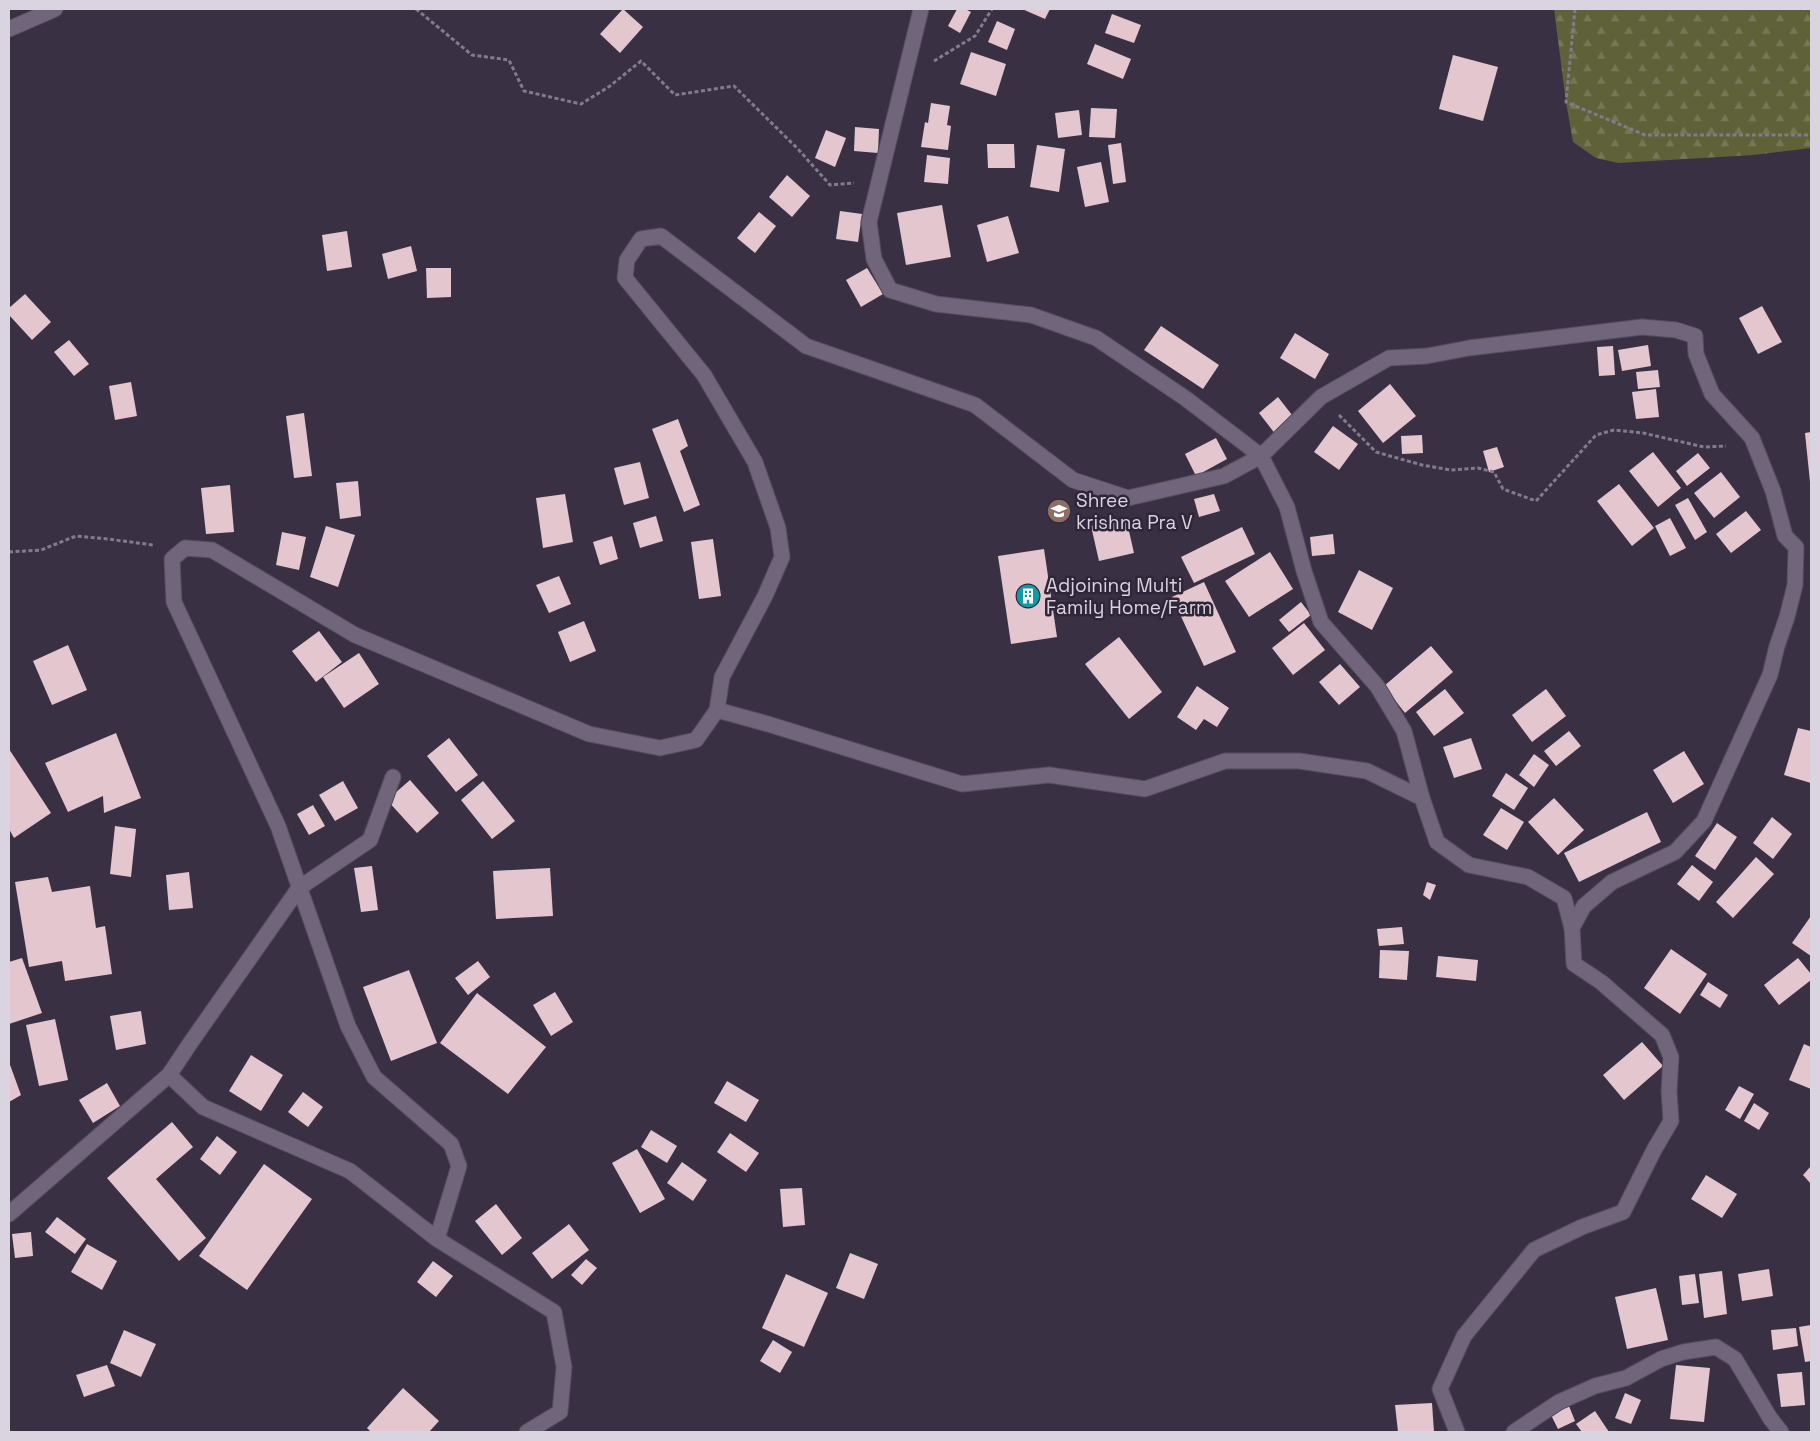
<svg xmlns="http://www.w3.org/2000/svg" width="1820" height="1441" viewBox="0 0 1820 1441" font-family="'Space Grotesk',sans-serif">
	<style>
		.forest { fill: url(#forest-firs) }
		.building { fill: #e4c6ce }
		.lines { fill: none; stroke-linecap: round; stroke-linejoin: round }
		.minor-casing { stroke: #554d5d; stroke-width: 17 }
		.path { stroke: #837b8c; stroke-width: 3; stroke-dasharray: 4 2.5; stroke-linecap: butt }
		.minor { stroke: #70657b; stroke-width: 15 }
		.labels { text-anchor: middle; stroke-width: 5; stroke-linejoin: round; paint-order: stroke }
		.poi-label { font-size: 19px; fill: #dad4e0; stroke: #302639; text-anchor: start }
	</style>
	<defs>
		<pattern id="forest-firs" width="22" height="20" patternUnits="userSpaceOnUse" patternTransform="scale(1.25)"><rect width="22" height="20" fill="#5f6139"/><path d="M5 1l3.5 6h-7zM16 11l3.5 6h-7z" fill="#757755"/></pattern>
	</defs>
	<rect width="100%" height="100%" fill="#3a3044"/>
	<polygon class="forest" points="1554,9 1811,9 1811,148 1753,155 1618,163 1596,158 1573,142 1566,102"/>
	<g class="building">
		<polygon points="623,9 643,27 620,53 600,34"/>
		<polygon points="957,9 965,9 971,12 960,33 948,26"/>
		<polygon points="1022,9 1050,9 1045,19"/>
		<polygon points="1112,14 1141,25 1134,43 1105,33"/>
		<polygon points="997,21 1015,29 1007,50 988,42"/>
		<polygon points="1095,44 1131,59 1123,79 1087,64"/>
		<polygon points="971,52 1006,64 996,96 960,84"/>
		<polygon points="1453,55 1498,67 1483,121 1439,109"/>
		<polygon points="931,103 950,106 947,125 951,126 948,150 921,147 925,122 928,123"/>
		<polygon points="1091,108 1117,109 1115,138 1089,137"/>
		<polygon points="1079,110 1082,135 1058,138 1055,113"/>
		<polygon points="855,127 879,129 878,153 854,151"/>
		<polygon points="826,130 846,138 835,167 815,158"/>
		<polygon points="1121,143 1126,182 1113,184 1108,145"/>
		<polygon points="987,144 1014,144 1015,168 988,168"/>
		<polygon points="1037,145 1065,149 1059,192 1030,187"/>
		<polygon points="927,155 950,158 948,184 924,182"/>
		<polygon points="1101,162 1109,202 1085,207 1077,167"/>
		<polygon points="787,175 810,196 792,217 769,197"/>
		<polygon points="942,205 951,257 906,265 897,213"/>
		<polygon points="840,211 862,214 858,242 836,239"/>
		<polygon points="759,212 776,226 755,253 737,238"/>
		<polygon points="1008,216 1019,253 987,262 977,225"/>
		<polygon points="347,231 352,267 327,271 322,235"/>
		<polygon points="411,246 417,271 388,279 382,254"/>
		<polygon points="426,268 451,268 451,297 427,298"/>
		<polygon points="867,268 883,294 861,307 846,280"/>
		<polygon points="25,294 51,322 32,340 9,315 9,308"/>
		<polygon points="1762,306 1782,342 1758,354 1739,318"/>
		<polygon points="1161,326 1219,365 1203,389 1144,350"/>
		<polygon points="1295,333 1329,354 1315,379 1280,358"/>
		<polygon points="69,340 89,364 74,376 54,352"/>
		<polygon points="1648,345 1651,366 1622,371 1618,350"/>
		<polygon points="1613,346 1615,375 1599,376 1597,347"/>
		<polygon points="1658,370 1660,387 1638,389 1636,372"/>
		<polygon points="131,382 137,416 115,420 109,386"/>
		<polygon points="1390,384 1416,416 1383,443 1358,411"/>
		<polygon points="1656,389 1659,417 1636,419 1632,392"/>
		<polygon points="1278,397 1299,424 1280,440 1259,413"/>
		<polygon points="304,413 312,476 294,478 286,416"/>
		<polygon points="678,419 688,446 680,451 700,505 684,512 652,429"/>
		<polygon points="1333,426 1358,444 1339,470 1314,452"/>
		<polygon points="1811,432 1811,482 1810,482 1805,433"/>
		<polygon points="1422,435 1423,453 1402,454 1401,436"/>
		<polygon points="1216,438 1227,459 1196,476 1185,454"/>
		<polygon points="1497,447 1504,467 1489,472 1483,451"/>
		<polygon points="1653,452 1681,488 1658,507 1629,471"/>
		<polygon points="1698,453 1710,468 1687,486 1676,471"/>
		<polygon points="640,462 649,498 624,505 614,468"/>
		<polygon points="1721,472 1740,497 1714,518 1694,493"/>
		<polygon points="358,481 361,516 340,519 336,483"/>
		<polygon points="1619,484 1654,528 1632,546 1597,501"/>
		<polygon points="230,485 234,532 206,534 201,488"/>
		<polygon points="565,494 573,542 543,548 536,498"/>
		<polygon points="1214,494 1220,511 1199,517 1194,499"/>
		<polygon points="1688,498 1707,532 1695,540 1675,505"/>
		<polygon points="1746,511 1761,530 1731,553 1716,534"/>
		<polygon points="656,516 663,541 640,548 633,523"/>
		<polygon points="1126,518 1134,553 1099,561 1091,526"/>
		<polygon points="1670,518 1686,548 1670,556 1655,526"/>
		<polygon points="326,526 355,535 338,587 310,577"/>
		<polygon points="1242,527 1255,554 1194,583 1181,557"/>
		<polygon points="282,532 306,537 299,570 276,565"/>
		<polygon points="1333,534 1335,554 1312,556 1310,537"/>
		<polygon points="612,536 618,559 600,565 593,542"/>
		<polygon points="713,539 721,596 699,599 691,542"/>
		<polygon points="1044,549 1057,637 1011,644 998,556"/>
		<polygon points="1270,552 1293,589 1249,617 1225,581"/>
		<polygon points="1359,570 1393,588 1372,630 1338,612"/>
		<polygon points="559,576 571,604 549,613 536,585"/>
		<polygon points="1204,582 1236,652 1204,666 1172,597"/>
		<polygon points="1301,602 1311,615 1289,632 1279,620"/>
		<polygon points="584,621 596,651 570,662 558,632"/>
		<polygon points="1304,623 1325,650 1293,675 1272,648"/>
		<polygon points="319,631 342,662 316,682 292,651"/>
		<polygon points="1119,637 1162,692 1129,719 1085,664"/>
		<polygon points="68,645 87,690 52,705 33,661"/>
		<polygon points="1431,646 1453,672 1405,713 1384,686"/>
		<polygon points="359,653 379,684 344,708 323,677"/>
		<polygon points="1340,664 1360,687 1339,705 1319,682"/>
		<polygon points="1197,686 1229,708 1217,727 1204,719 1196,730 1177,717"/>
		<polygon points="1445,689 1464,713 1434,736 1416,712"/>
		<polygon points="1546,689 1566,716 1532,742 1512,715"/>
		<polygon points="1798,728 1811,731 1811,783 1784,775"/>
		<polygon points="1569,731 1581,746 1556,766 1544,751"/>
		<polygon points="116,733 141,798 104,813 103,796 68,812 45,763"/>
		<polygon points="449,738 478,775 456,792 427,756"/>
		<polygon points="1471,738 1482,769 1454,778 1443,747"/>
		<polygon points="9,749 51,813 14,838 9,829"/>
		<polygon points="1684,751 1704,784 1673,803 1653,770"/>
		<polygon points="1534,754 1549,765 1534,787 1519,775"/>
		<polygon points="1506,773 1528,788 1514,810 1492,796"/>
		<polygon points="410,780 439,813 417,833 387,800"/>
		<polygon points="343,781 358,808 335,821 319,795"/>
		<polygon points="483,781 515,821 492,839 461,800"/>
		<polygon points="1554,798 1584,830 1558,855 1528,822"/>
		<polygon points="313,805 325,826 309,835 297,814"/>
		<polygon points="1501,808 1524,822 1507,850 1483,835"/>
		<polygon points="1647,812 1661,842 1579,882 1564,853"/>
		<polygon points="1772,817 1792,834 1773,859 1753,843"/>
		<polygon points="1717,823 1737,837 1715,870 1695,856"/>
		<polygon points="115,826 136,829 131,877 110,874"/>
		<polygon points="1756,857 1774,874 1733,918 1716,902"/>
		<polygon points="1692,865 1713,882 1699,901 1677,884"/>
		<polygon points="372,866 378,910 361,912 354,868"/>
		<polygon points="550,868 553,916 496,919 493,871"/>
		<polygon points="189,872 193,908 169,910 166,875"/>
		<polygon points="48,877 52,892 90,886 96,928 105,926 112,974 65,981 62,961 29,967 15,882"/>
		<polygon points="1427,882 1436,885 1430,900 1423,895"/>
		<polygon points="1811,916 1811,956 1792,943"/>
		<polygon points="1402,927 1404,944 1379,946 1377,929"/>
		<polygon points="1671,949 1707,974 1680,1014 1644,988"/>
		<polygon points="1380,950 1409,951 1407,980 1379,978"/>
		<polygon points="1438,956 1478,960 1476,981 1436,977"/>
		<polygon points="22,958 42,1013 9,1024 9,962"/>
		<polygon points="1798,958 1811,974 1811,980 1779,1005 1764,985"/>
		<polygon points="478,961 490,977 468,995 455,978"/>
		<polygon points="409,970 437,1043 391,1061 363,987"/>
		<polygon points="1708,982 1728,995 1720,1008 1700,995"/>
		<polygon points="555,992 573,1022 551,1036 533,1005"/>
		<polygon points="477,993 546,1047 508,1094 440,1043"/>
		<polygon points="141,1011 146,1044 116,1050 110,1016"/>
		<polygon points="55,1019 68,1080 39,1086 26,1025"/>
		<polygon points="1642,1042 1663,1066 1624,1100 1603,1075"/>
		<polygon points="1804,1044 1811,1047 1811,1089 1789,1080"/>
		<polygon points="251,1055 283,1075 261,1111 229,1091"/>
		<polygon points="9,1062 21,1095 9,1102"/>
		<polygon points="727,1081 759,1100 746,1122 714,1103"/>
		<polygon points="107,1083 120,1106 93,1123 79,1100"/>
		<polygon points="1739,1086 1754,1094 1740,1119 1725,1110"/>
		<polygon points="303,1092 323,1107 308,1127 288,1112"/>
		<polygon points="1754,1103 1769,1113 1759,1130 1744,1121"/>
		<polygon points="172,1122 193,1147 156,1179 206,1238 179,1261 107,1178"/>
		<polygon points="651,1130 677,1146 667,1163 641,1147"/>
		<polygon points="730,1133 759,1153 746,1172 717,1152"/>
		<polygon points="217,1136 237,1152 220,1175 200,1159"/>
		<polygon points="637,1149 665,1199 640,1213 612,1163"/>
		<polygon points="682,1162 707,1180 693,1201 667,1183"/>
		<polygon points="264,1164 312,1199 247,1290 199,1256"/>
		<polygon points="1811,1166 1811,1184 1803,1175"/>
		<polygon points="1706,1175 1737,1194 1722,1218 1691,1199"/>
		<polygon points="802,1188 805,1225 783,1227 780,1189"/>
		<polygon points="496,1204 522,1238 502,1255 475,1221"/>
		<polygon points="57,1217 86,1239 75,1254 45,1232"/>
		<polygon points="569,1224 589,1250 552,1279 532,1253"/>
		<polygon points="31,1232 33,1256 15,1258 12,1234"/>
		<polygon points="87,1244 117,1261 102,1290 71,1272"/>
		<polygon points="850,1253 878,1264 864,1299 836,1288"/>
		<polygon points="586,1259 597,1268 582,1285 571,1275"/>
		<polygon points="433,1261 453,1276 436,1297 417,1282"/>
		<polygon points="1769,1269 1773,1296 1742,1301 1738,1274"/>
		<polygon points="1722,1271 1727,1314 1704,1318 1699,1274"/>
		<polygon points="786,1274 828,1293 804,1347 762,1328"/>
		<polygon points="1695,1274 1699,1303 1682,1305 1679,1276"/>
		<polygon points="1656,1288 1668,1340 1627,1349 1615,1297"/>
		<polygon points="1811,1325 1811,1361 1805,1362 1799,1327"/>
		<polygon points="1796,1328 1798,1346 1773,1350 1771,1330"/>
		<polygon points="124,1330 156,1344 141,1377 110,1363"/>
		<polygon points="773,1340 792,1352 780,1373 760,1361"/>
		<polygon points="107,1365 115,1386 84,1397 76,1375"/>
		<polygon points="1676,1365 1710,1368 1704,1422 1670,1419"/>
		<polygon points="1802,1372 1805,1405 1781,1407 1777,1374"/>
		<polygon points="403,1388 439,1421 429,1432 371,1432 367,1428"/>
		<polygon points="1625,1393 1641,1400 1631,1424 1615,1418"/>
		<polygon points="1432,1403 1434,1432 1398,1432 1395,1405"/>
		<polygon points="1569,1406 1575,1421 1558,1429 1551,1415"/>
		<polygon points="1595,1411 1609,1432 1582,1432 1576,1424"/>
	</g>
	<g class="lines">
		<g class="minor-casing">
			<g id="minor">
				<polyline points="921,9 869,222 874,259 890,290 936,304 1031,315 1096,338 1185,398 1261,456 1321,397 1389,358 1427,356 1469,348 1642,327 1676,330 1695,336 1696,354 1712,394 1752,438 1773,491 1785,536 1796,547 1795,585 1787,617 1777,646 1770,675 1704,821 1675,852 1612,882 1584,906 1572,928 1574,964 1601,982 1662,1035 1671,1057 1669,1091 1671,1121 1654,1150 1623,1212 1582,1227 1534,1250 1464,1336 1440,1389 1457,1432"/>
				<polyline points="9,29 55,9"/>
				<polyline points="717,710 768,724 962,784 1049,775 1145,789 1225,761 1299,761 1367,771 1422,798 1437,842 1469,865 1528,877 1564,898 1572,928"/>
				<polyline points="169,1075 203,1107 350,1171 437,1239 459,1166 451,1144 374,1077 348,1026 278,826 174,602 172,559 185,548 212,550 355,635 589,734 660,748 696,740 717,710 722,677 765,596 782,557 778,528 755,462 704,375 625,278 627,260 641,239 661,236 806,346 975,405 1073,480 1128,498 1224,476 1261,456 1287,507 1304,571 1321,622 1377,686 1404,731 1422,798"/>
				<polyline points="9,1214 169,1075 191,1042 299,888 370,840 393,777"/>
				<polyline points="437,1239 554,1312 564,1367 560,1412 527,1432"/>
				<polyline points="1514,1432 1559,1402 1595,1386 1626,1378 1661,1359 1683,1352 1716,1347 1735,1359 1770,1418 1781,1432"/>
			</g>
		</g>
		<g class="path">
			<polyline points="416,9 472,55 509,60 524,91 581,104 610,86 641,61 675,95 734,86 798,149 830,185 854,183"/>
			<polyline points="1575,9 1566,102 1645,135 1811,135"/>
			<polyline points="934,61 975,36 992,9"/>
			<polyline points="1339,415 1376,452 1422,465 1451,470 1478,468 1494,472 1503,489 1536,501 1596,435 1614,430 1643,433 1704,447 1726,446"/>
			<polyline points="9,552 41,550 76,536 108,539 153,545"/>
		</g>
		<use href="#minor" class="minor"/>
	</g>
	<defs>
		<g id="school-disc" transform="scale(1.25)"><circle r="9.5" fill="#8d6e63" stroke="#302639"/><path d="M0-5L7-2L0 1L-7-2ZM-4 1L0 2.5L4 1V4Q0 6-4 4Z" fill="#fff"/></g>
		<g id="building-disc" transform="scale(1.25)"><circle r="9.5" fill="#0f9aa8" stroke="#302639"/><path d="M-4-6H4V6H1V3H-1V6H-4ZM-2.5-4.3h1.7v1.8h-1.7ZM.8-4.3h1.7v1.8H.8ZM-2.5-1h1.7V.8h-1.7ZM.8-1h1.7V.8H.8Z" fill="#fff"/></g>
	</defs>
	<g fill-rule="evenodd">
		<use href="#school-disc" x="1059" y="511"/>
		<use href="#building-disc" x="1028" y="596"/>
	</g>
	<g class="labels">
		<g class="poi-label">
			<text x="1076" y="507">Shree<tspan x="1076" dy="22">krishna Pra V</tspan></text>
			<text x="1046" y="592">Adjoining Multi<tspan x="1046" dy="22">Family Home/Farm</tspan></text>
		</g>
	</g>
	<rect width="1820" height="1441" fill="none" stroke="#dad4e0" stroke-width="20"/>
</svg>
